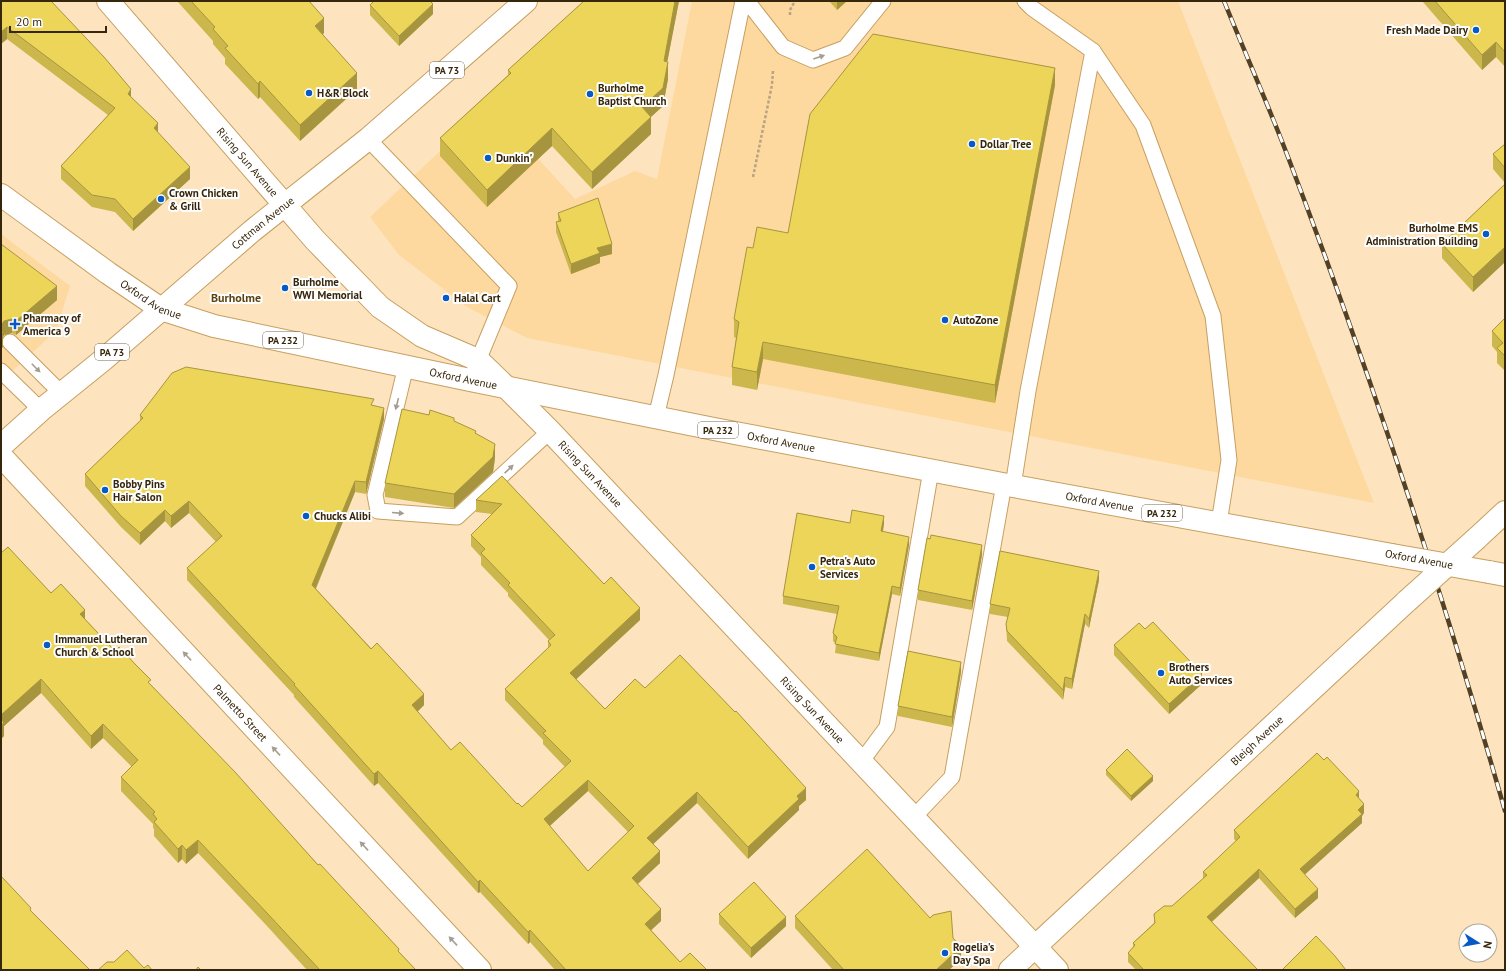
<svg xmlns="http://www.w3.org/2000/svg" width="1506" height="971" viewBox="0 0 1506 971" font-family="'PT Sans',sans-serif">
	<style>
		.built { fill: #fdd9a0 }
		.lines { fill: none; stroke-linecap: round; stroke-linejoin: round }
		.service-casing { stroke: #c79f60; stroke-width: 17 }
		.minor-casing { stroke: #c79f60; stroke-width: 24 }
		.secondary-casing { stroke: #c79f60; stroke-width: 24 }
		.primary-casing { stroke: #c79f60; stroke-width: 24 }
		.path { stroke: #b9a381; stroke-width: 2.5; stroke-dasharray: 3 2; stroke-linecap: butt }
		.service { stroke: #fff; stroke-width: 15 }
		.minor { stroke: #fff; stroke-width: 22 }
		.secondary { stroke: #fff; stroke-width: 22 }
		.primary { stroke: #fff; stroke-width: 22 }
		.rail-casing { stroke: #524124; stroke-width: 4.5 }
		.rail { stroke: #fff; stroke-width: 3; stroke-dasharray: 9; stroke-linecap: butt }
		.minor-bridge-casing { stroke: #c79f60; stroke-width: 24; stroke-linecap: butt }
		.primary-bridge-casing { stroke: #c79f60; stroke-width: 24; stroke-linecap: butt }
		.minor-bridge { stroke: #fff; stroke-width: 22 }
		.primary-bridge { stroke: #fff; stroke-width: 22 }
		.wall { fill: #ccb74d; fill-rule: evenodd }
		.shaded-wall { fill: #a6953e }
		.building { fill: #edd559; stroke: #a6953e; fill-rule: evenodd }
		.oneway { fill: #a59d91 }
		.poi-dot { fill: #075ac4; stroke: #fff; stroke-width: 1.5 }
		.labels { text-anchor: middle; stroke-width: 4; stroke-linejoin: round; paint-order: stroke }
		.shield { fill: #fff; stroke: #726754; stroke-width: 1 }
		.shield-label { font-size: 10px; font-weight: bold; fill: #36260b }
		.poi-label { font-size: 11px; font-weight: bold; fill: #36260b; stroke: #fff; text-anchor: start }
		.street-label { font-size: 11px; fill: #36260b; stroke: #fff }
		.neighbourhood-label { font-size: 12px; font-weight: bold; fill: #5e420e; stroke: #fff }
	</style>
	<rect width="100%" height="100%" fill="#fde4be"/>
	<g class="built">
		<polygon points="692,1 1178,1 1374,503 527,338 467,307 399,255 370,217 489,105 575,199 635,171 657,179"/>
		<polygon points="1,234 70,286 56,331 1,381"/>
	</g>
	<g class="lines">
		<g class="service-casing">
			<g id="service">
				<polyline points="747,1 783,47 813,60 845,48 883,1"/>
				<polyline points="1025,1 1032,8 1093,51"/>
				<polyline points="368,139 509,286 475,368"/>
				<polyline points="10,342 62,394"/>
				<polyline points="406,366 375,495 378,511 457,517 550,431"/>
				<polyline points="1,371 41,410"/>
				<polyline points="656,417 666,375 743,1"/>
				<polyline points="1013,486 1028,391 1093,51 1143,125 1213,316 1229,460 1219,523"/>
				<polyline points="861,762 887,727 931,470"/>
				<polyline points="913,818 952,777 1004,484"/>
			</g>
		</g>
		<g class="minor-casing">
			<g id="minor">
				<path id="s1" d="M506 387 550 431 1057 970"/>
				<path id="s2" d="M1 456 480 970"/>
				<polyline points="1477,538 1505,512"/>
				<path id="s3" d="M1010 970 1407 601"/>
			</g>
		</g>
		<g class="secondary-casing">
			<g id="secondary">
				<path id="s4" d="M108 1 315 240 380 307 422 336 478 360 506 387"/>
			</g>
		</g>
		<g class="primary-casing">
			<g id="primary">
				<path id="s5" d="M1 195 108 273 161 309 214 326 470 380 714 429 1013 486 1392 555"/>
				<path id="s6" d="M1 446 41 410 103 360 252 231 368 139 526 1"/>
				<polyline points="1489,572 1505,575"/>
			</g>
		</g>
		<g class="path">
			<polyline points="790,15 790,10 795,1"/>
			<polyline points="753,177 772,85 773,70"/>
		</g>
		<use href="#service" class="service"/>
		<use href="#minor" class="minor"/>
		<use href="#secondary" class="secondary"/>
		<use href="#primary" class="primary"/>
		<g class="rail-casing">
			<path id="rail" d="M1224 1C1245 53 1268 104 1288 157 1370 372 1442 590 1505 811"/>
		</g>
		<use href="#rail" class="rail"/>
		<g class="minor-bridge-casing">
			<polyline id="minor-bridge" points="1407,601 1477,538"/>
		</g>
		<g class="primary-bridge-casing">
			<polyline id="primary-bridge" points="1392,555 1489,572"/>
		</g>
		<use href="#minor-bridge" class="minor-bridge"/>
		<use href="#primary-bridge" class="primary-bridge"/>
	</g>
	<g class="wall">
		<polygon points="1,1 131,97 158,133 190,179 133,231 115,212 92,207 61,179 61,166 108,115 7,39 1,44"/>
		<polygon points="177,1 309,1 324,33 322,35 357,89 300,141 260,97 258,99 225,64 225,58 213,44 213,41"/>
		<polygon points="584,1 679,1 667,62 668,79 663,106 651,117 651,134 592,189 552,146 487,207 440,156 440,138 508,75 508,70"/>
		<polygon points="829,1 847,1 837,10"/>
		<polygon points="1423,1 1505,1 1505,67 1496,57 1482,70 1423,2"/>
		<polygon points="370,5 433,14 399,46 370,15"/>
		<polygon points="1055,85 995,403 763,359 757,390 732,385 732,367 736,338 734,337 734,319 753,248 788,233"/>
		<polygon points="1505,144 1505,183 1493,169 1493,154"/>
		<polygon points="1505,184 1505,262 1473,292 1442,258 1442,244"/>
		<polygon points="558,213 612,254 600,257 600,263 571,274 556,232 556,222 558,222"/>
		<polygon points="1,244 57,300 16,335 12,333 4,335 3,337 3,347 2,348 1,347"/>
		<polygon points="1505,318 1505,371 1497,363 1497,352 1492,346 1492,331"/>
		<path d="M374 405 384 419 366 494 355 492 316 589 424 705 417 712 451 750 517 804 522 807 565 767 543 744V740L505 700V689L548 648V641L549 640 508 596V593L481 565V557L471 546V535L492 514 476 512V500L502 476 604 584 640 620 576 679 605 709 645 688 806 800 799 806V810L748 859 697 803 653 844 660 863 638 884 661 921 651 930 680 962 707 970H555L530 942 528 944 480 892 478 893 378 783 374 786 294 697V695L187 580V568L216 542 189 513 171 528 165 521 140 545 121 527 85 486V474L140 421V415ZM588 791 628 832 588 871 550 826Z"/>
		<polygon points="454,422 476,433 495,458 493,472 454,508 385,497 385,483"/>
		<polygon points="850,523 884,524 883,532 909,545 900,596 892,594 879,661 835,653 836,644 833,641 833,633 837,614 783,604 783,596"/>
		<polygon points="1,553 85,619 115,651 151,685 416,970 307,970 267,926 198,853 186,864 182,859 178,863 154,836 154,829 153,828 153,824 121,791 121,777 132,767 103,738 91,749 41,693 4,726 4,736 1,739"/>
		<polygon points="982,555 972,610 918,600 918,590"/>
		<polygon points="1099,580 1089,628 1085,624 1072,689 1065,687 1063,700 1007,641 1006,624 1008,617 990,614 990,604"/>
		<polygon points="1145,629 1202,684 1169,714 1114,655 1114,645"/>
		<polygon points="961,672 952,727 898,716 898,706"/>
		<polygon points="1106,770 1153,781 1131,801 1106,775"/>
		<polygon points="1359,798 1364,813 1362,816 1362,823 1304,874 1318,898 1295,918 1259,878 1212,922 1258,970 1136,970 1128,962 1128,953 1133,947 1133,943 1154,923 1154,914 1172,906 1203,879 1203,872 1236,841 1234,839 1234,830"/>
		<polygon points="719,914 786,926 751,958 719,924"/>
		<polygon points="795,916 930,918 953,938 961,959 949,970 833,970 795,928"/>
	</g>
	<g class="shaded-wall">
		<polygon points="675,1 679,1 664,79 664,61"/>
		<polygon points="837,1 847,1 837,10"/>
		<polygon points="433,4 433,14 399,46 399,36"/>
		<polygon points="324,18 324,33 315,42 315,26"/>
		<polygon points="7,27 7,39 1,44 1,32"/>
		<polygon points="1496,42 1496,57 1482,70 1482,55"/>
		<polygon points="668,62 668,79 663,106 642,125 642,107"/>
		<polygon points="1055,68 1055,85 995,403 995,385"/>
		<polygon points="357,73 357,89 300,141 300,125"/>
		<polygon points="260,81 260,97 258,99 258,84"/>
		<polygon points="131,89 131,101 128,94"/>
		<polygon points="651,117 651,134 592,189 592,172"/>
		<polygon points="158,123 158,135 154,128"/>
		<polygon points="552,128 552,146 487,207 487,190"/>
		<polygon points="190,167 190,179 133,231 133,219"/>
		<polygon points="612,244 612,254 600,257 600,263 571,274 571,264 597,248"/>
		<polygon points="1505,247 1505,262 1473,292 1473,277"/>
		<polygon points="57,286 57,300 16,335 16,321"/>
		<polygon points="12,319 12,333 4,335 3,337 3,347 2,348 1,326 4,321"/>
		<polygon points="763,342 763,359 757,390 757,372"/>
		<polygon points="384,408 384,419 366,494 366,482"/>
		<polygon points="495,444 495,458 493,472 454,508 454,494"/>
		<polygon points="355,481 355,492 312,597 312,585"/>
		<polygon points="189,501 189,513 171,528 171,516"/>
		<polygon points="165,510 165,521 140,545 140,533"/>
		<polygon points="884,516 884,524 881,539 881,531"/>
		<polygon points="909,537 909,545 900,596 900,588"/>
		<polygon points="982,545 982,555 972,610 972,601"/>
		<polygon points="1099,571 1099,580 1089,628 1089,619"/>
		<polygon points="892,586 892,594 879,661 879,653"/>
		<polygon points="640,608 640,620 570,685 570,673"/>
		<polygon points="85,610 85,624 80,614"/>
		<polygon points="1085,614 1085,624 1072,689 1072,679"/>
		<polygon points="961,662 961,672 952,727 952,717"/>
		<polygon points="1202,674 1202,684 1169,714 1169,704"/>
		<polygon points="1065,677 1065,687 1063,700 1063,690"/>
		<polygon points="41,679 41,693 4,726 4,736 1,739 1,715"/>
		<polygon points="424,694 424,705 412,717 412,705"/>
		<polygon points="103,724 103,738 91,749 91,736"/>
		<polygon points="378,771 378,783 374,786 374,774"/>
		<polygon points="1153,776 1153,781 1131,801 1131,796"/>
		<polygon points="588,780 588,791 544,831 544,819"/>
		<polygon points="806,788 806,800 799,806 799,810 748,859 748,847 797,796"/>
		<polygon points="1359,791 1359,800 1356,795"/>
		<polygon points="697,792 697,803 647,850 647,838"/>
		<polygon points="1364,804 1364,813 1362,816 1362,823 1300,879 1300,869"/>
		<polygon points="198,840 198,853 186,864 186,850"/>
		<polygon points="182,845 182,859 178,863 178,849"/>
		<polygon points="660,851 660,863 632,889 632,878"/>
		<polygon points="1259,869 1259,878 1207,926 1207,917"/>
		<polygon points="480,880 480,892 478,893 478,882"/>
		<polygon points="1318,889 1318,898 1295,918 1295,909"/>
		<polygon points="661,909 661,921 645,936 645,924"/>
		<polygon points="786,917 786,926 751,958 751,948"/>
		<polygon points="530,930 530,942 528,944 528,932"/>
		<polygon points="961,947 961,959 949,970 936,970"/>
	</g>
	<g class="building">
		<polygon points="1,1 51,1 104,57 131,89 128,94 158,123 154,128 190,167 133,219 115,199 92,195 61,166 115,108 7,27 1,32"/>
		<polygon points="191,1 309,1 324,18 315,26 357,73 300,125 260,81 258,84 225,48 228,46 213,29 215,27"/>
		<polygon points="374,1 430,1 433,4 399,36 370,5"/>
		<polygon points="584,1 675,1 664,61 668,62 663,88 642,107 651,117 592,172 552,128 487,190 440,138 511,73 508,70"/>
		<polygon points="1435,1 1505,1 1505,52 1496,42 1482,55"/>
		<polygon points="873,34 1055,68 995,385 763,342 757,372 732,367 739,322 734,319 747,247 753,248 757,227 788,233 810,114"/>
		<polygon points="1505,144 1505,168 1493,154"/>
		<polygon points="1505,184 1505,247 1473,277 1442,244"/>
		<polygon points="598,198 612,244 597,248 600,253 571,264 556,222 561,221 558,213"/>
		<polygon points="1,244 57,286 16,321 12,319 4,321 1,326 3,333 2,334 1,333"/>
		<polygon points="1505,318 1505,356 1497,348 1503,343 1492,331"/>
		<path d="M186 367 374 399 371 405 384 408 366 482 355 481 312 585 371 649 377 643 424 694 412 705 451 750 460 742 517 804 518 803 522 807 571 761 543 733 546 731 505 689 551 645 548 641 555 635 508 585 510 583 481 553 485 549 471 535 502 504 476 500 502 476 604 584 611 577 640 608 570 673 605 709 635 679 645 688 680 655 735 712 736 711 806 788 797 796 799 799 748 847 697 792 647 838 660 851 632 878 661 909 645 924 680 962 690 953 707 970H566L530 930 528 932 480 880 478 882 378 771 374 774 294 685 295 684 187 568 222 536 189 501 171 516 165 510 140 533 121 516 85 474 143 418 140 415 172 373ZM588 780 634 826 588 871 544 819Z"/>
		<polygon points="402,409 429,415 430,410 454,418 454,421 476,431 475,433 495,444 493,457 454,494 385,483"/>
		<polygon points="852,510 884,516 881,531 909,537 900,588 892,586 879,653 835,644 837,637 833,633 839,606 783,596 797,513 850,523"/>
		<polygon points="931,535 982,545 972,601 918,590 927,538 930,539"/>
		<polygon points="8,547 51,593 61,584 85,610 80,614 115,651 119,647 135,664 151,680 148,682 235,772 318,865 320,864 399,949 398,951 416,970 320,970 267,913 198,840 186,850 182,845 178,849 154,822 157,819 153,814 155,812 121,777 138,760 103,724 91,736 41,679 1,715 1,553"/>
		<polygon points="1000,551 1099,571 1089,619 1085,614 1072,679 1065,677 1063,690 1007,631 1006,624 1010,608 990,604"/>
		<polygon points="1153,622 1202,674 1169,704 1114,645 1139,623 1145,629"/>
		<polygon points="908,651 961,662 952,717 898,706"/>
		<polygon points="1,719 4,723 1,725"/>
		<polygon points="1127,749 1153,776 1131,796 1106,770"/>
		<polygon points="1317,753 1324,760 1327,757 1359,791 1356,795 1364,804 1358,810 1362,814 1300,869 1318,889 1295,909 1259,869 1207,917 1258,970 1144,970 1128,953 1135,945 1133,943 1155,923 1154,914 1164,906 1172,906 1207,875 1203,872 1240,837 1234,830"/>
		<polygon points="867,849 930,918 933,915 951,911 953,938 961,947 936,970 844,970 795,916"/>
		<polygon points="1,876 31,908 30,910 90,970 1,970"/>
		<polygon points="754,882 786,917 751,948 719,914"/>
		<polygon points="1316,936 1335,956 1346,970 1282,970"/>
		<polygon points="127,950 144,968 148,965 152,970 98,970 107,962 114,962"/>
		<polygon points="198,967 201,970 196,970"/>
	</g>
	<defs><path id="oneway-solid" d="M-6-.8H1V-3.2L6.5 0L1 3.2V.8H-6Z"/></defs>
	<g class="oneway">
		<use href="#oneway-solid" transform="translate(819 57) rotate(-19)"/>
		<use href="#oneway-solid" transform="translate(36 368) rotate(45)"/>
		<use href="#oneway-solid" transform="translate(397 404) rotate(104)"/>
		<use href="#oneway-solid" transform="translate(509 469) rotate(-43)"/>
		<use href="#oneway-solid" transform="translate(398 513) rotate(5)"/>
		<use href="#oneway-solid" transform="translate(187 656) rotate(-133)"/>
		<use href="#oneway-solid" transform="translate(276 751) rotate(-133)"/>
		<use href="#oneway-solid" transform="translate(364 846) rotate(-133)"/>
		<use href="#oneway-solid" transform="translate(453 941) rotate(-133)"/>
	</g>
	<g class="poi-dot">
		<circle cx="1476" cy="30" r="4"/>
		<circle cx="309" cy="93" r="4"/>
		<circle cx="590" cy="94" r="4"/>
		<circle cx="972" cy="144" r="4"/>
		<circle cx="488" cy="158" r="4"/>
		<circle cx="161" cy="199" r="4"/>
		<circle cx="1486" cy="234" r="4"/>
		<circle cx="285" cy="288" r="4"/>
		<circle cx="446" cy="298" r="4"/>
		<circle cx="945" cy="320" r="4"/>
		<path d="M13 318h4v4h4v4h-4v4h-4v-4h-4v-4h4z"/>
		<circle cx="105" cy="490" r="4"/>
		<circle cx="306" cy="516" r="4"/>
		<circle cx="812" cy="567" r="4"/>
		<circle cx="47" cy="645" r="4"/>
		<circle cx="1161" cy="673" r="4"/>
		<circle cx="945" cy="953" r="4"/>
	</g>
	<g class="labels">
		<g class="shield">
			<rect x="430" y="62" width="34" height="16" rx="3"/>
			<rect x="263" y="332" width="40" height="16" rx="3"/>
			<rect x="95" y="344" width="34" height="16" rx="3"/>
			<rect x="698" y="422" width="40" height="16" rx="3"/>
			<rect x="1142" y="505" width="40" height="16" rx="3"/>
		</g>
		<g class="shield-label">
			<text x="447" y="74">PA 73</text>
			<text x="283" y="344">PA 232</text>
			<text x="112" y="356">PA 73</text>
			<text x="718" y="434">PA 232</text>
			<text x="1162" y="517">PA 232</text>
		</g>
		<g class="poi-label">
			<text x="1468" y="34" text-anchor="end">Fresh Made Dairy</text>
			<text x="598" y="92">Burholme<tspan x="598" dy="13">Baptist Church</tspan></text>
			<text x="317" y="97">H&amp;R Block</text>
			<text x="980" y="148">Dollar Tree</text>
			<text x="496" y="162">Dunkin'</text>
			<text x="169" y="197">Crown Chicken<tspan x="169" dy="13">&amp; Grill</tspan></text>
			<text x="1478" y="232" text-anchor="end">Burholme EMS<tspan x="1478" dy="13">Administration Building</tspan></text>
			<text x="293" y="286">Burholme<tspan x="293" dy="13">WWI Memorial</tspan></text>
			<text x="454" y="302">Halal Cart</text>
			<text x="23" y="322">Pharmacy of<tspan x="23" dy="13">America 9</tspan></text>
			<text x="953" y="324">AutoZone</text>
			<text x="113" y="488">Bobby Pins<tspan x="113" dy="13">Hair Salon</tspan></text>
			<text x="314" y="520">Chucks Alibi</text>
			<text x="820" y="565">Petra's Auto<tspan x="820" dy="13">Services</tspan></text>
			<text x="55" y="643">Immanuel Lutheran<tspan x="55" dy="13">Church &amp; School</tspan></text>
			<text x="1169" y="671">Brothers<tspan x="1169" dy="13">Auto Services</tspan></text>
			<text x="953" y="951">Rogelia's<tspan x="953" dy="13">Day Spa</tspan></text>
		</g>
		<g class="street-label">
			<text dy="4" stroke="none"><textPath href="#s4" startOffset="213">Rising Sun Avenue</textPath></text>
			<text dy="4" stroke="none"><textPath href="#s6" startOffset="344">Cottman Avenue</textPath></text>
			<text dy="4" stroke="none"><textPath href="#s5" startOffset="183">Oxford Avenue</textPath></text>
			<text dy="4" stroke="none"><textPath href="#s5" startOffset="507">Oxford Avenue</textPath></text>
			<text dy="4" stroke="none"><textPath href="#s5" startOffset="831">Oxford Avenue</textPath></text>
			<text dy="4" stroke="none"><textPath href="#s1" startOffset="121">Rising Sun Avenue</textPath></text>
			<text dy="4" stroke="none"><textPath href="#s5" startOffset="1155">Oxford Avenue</textPath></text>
			<text transform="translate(1419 559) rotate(10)" y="4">Oxford Avenue</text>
			<text dy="4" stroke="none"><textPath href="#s1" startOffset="445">Rising Sun Avenue</textPath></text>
			<text dy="4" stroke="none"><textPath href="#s2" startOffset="351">Palmetto Street</textPath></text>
			<text dy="4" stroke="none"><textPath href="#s3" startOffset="337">Bleigh Avenue</textPath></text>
		</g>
		<g class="neighbourhood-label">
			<text x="236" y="302">Burholme</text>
		</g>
	</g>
	<rect width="1506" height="971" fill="none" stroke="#36260b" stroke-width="4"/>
	<g transform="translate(1478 943) rotate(101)"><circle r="19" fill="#ffffff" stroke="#afa89d"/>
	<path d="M0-3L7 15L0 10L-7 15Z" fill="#075ac4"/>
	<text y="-6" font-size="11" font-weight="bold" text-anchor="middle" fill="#36260b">N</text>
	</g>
	<path d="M10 26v6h96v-6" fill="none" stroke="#36260b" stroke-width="2"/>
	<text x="16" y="26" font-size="12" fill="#36260b" stroke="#ffffff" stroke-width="3" paint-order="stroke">20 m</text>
</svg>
